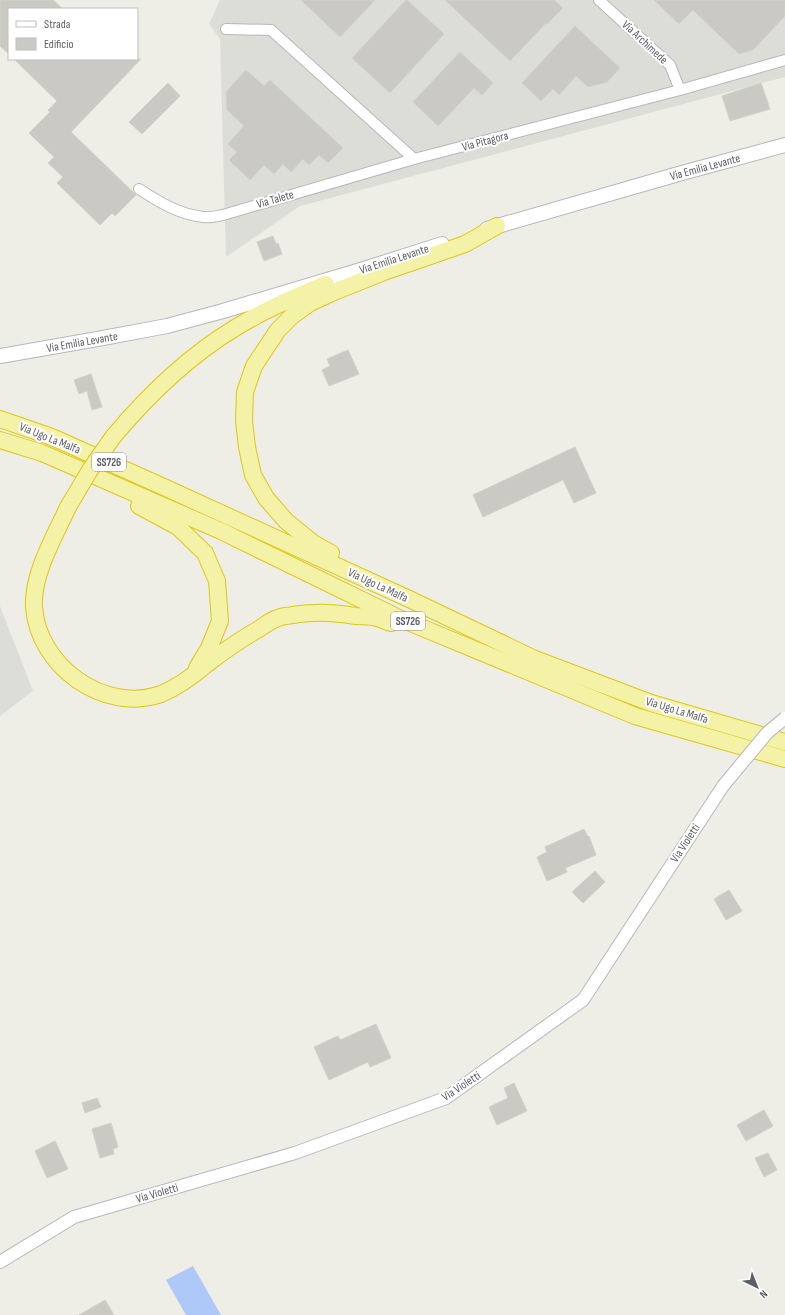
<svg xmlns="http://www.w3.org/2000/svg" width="785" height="1315" viewBox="0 0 785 1315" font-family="'Sofia Sans Condensed',sans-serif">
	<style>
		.industrial { fill: #ddddd8 }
		.water { fill: #aec8f7 }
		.building { fill: #cac9c3; stroke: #d3d1c5 }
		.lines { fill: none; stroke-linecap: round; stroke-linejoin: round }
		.minor-casing { stroke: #b6b7bb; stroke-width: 12 }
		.tertiary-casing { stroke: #b6b7bb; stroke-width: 14 }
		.secondary-casing { stroke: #b5b6bc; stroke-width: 16 }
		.trunk-casing { stroke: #ddc717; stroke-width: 18 }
		.minor { stroke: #fff; stroke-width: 10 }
		.tertiary { stroke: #fff; stroke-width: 12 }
		.secondary { stroke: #fff; stroke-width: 14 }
		.trunk { stroke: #f3f2a6; stroke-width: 16 }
		.tertiary-bridge-casing { stroke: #b6b7bb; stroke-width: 14; stroke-linecap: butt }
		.trunk-bridge-casing { stroke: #ddc717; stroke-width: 18; stroke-linecap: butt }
		.tertiary-bridge { stroke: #fff; stroke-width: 12 }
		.trunk-bridge { stroke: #f3f2a6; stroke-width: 16 }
		.labels { text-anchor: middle; stroke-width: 4; stroke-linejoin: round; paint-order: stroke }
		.shield { fill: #fff; stroke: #8e8f93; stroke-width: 1 }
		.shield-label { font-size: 11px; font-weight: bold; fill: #5e5f65 }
		.street-label { font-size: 12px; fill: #5e5f65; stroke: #fff }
	</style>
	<rect width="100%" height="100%" fill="#eeeee6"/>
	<g class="industrial">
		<polygon points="220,0 785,0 785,77 300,206 226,257 220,39 209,24"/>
		<polygon points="0,606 33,691 0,716"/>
	</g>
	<polygon class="water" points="193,1266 221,1315 186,1315 166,1280"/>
	<g class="building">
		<polygon points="0,0 53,0 63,9 9,9 9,54 0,46"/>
		<polygon points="301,0 375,0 340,37"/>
		<polygon points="406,0 407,0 444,34 390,93 352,58"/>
		<polygon points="445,0 554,0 563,8 547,24 546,23 510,61"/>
		<polygon points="654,0 785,0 785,16 753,50 739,54 693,10 679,24"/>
		<polygon points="575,26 620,68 607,82 588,87 576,76 559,95 553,89 541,101 522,83"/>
		<polygon points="460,52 493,83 482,95 474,88 438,126 413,102"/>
		<polygon points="14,59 141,59 71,132 136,195 115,216 112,213 100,225 57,183 63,177 48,163 54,157 29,133 50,112 48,110 57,101"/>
		<polygon points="246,70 264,86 270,80 343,148 328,163 319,155 309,165 303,159 291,172 283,164 274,174 264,165 250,180 229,160 237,152 228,144 244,126 227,110 226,92"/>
		<polygon points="168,83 180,96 142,134 129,122"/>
		<polygon points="761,83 770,109 730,121 722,96"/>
		<polygon points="273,236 276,244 278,243 282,254 264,261 257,242"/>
		<polygon points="348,350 359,374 329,386 322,370 330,366 327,359"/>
		<polygon points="91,374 102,407 92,410 87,391 79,394 74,380"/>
		<polygon points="575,447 596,493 574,503 563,480 483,517 473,495"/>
		<polygon points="584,829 588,837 589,836 596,855 565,868 567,872 547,881 537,857 547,852 545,847"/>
		<polygon points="595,871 605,882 583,903 572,892"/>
		<polygon points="729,890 742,911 726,920 714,899"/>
		<polygon points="376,1024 391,1058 370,1067 368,1062 329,1080 314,1047 338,1036 340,1040"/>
		<polygon points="514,1083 527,1111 497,1125 489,1107 508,1098 504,1088"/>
		<polygon points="97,1098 101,1107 85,1113 82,1103"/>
		<polygon points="764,1110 773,1126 746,1141 737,1125"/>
		<polygon points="111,1123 118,1147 113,1149 114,1154 100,1158 92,1129"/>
		<polygon points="55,1141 68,1169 47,1178 35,1151"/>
		<polygon points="768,1153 777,1170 764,1177 755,1158"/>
		<polygon points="105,1300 114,1315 79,1315"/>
	</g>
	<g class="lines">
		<g class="minor-casing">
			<g id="minor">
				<polyline points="599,0 670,65 680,90"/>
				<polyline points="226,29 271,30 414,159 680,90 785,60"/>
				<path d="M139 189C159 202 180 215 204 217 210 218 217 216 223 215L414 159"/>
			</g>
		</g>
		<g class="tertiary-casing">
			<polyline id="tertiary" points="0,1262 74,1217 295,1153 446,1098 583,1000 723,786"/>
		</g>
		<g class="secondary-casing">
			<g id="secondary">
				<polyline points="487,229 682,173 785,145"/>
				<polyline points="0,356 103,338 167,326 223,311 364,269 442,244"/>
			</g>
		</g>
		<g class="trunk-casing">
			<g id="trunk">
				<polyline points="0,419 52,437 166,488 407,598 535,659 651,703 785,742"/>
				<path d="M113 437C148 395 189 356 235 328 264 310 295 297 326 284"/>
				<polyline points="0,440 42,453 221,531 401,619 635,716 785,759"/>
				<polyline points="139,506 178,527 205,553 217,581 220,621 209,648 197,668"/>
				<path d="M68 507C55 536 32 574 34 607 38 666 104 714 161 694 178 687 193 676 207 664 224 651 241 639 259 629 265 625 271 620 278 618 282 616 288 616 293 615 299 614 307 613 314 613 327 612 342 614 356 616 363 616 371 616 377 618 382 619 386 622 391 623"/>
				<polyline points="331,553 313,543 286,521 266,498 253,475 247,447 244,421 245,392 254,366 278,330 292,316 310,303 334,292 384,272 465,244 497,226"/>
			</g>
		</g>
		<use href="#minor" class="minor"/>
		<use href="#tertiary" class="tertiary"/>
		<use href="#secondary" class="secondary"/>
		<use href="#trunk" class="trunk"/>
		<g class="tertiary-bridge-casing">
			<polyline id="tertiary-bridge" points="723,786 767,733 785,718"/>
		</g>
		<g class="trunk-bridge-casing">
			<polyline id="trunk-bridge" points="68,507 90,470 113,437"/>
		</g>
		<use href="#tertiary-bridge" class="tertiary-bridge"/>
		<use href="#trunk-bridge" class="trunk-bridge"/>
	</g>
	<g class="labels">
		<g class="shield">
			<rect x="92" y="453" width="34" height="18" rx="3"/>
			<rect x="391" y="612" width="34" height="18" rx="3"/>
		</g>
		<g class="shield-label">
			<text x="109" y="466">SS726</text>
			<text x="408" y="625">SS726</text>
		</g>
		<g class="street-label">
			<text transform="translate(645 42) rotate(43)" y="4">Via Archimede</text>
			<text transform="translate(485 141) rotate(-15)" y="4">Via Pitagora</text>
			<text transform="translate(705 167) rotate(-15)" y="4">Via Emilia Levante</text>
			<text transform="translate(275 199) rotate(-16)" y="4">Via Talete</text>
			<text transform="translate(394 259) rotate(-18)" y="4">Via Emilia Levante</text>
			<text transform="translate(82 342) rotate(-10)" y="4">Via Emilia Levante</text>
			<text transform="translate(50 438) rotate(22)" y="4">Via Ugo La Malfa</text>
			<text transform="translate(378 585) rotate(25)" y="4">Via Ugo La Malfa</text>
			<text transform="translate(677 710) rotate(17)" y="4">Via Ugo La Malfa</text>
			<text transform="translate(685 843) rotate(-57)" y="4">Via Violetti</text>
			<text transform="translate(461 1086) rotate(-33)" y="4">Via Violetti</text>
			<text transform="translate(157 1193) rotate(-16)" y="4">Via Violetti</text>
		</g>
	</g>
	<rect x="8" y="8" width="130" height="52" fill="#ffffff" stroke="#bfbfc1"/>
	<rect x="16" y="21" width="20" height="6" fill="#ffffff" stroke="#bfbfc1"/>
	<text x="44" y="28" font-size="12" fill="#5e5f65">Strada</text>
	<rect x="16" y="38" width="20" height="12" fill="#cac9c3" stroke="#bfbfc1"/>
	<text x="44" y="48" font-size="12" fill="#5e5f65">Edificio</text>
	<g transform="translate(757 1287) rotate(137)" stroke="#ffffff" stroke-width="3" paint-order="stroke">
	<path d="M0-3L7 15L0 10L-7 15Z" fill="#5e5f65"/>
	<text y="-6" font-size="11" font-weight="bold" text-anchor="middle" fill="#5e5f65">N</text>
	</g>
</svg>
